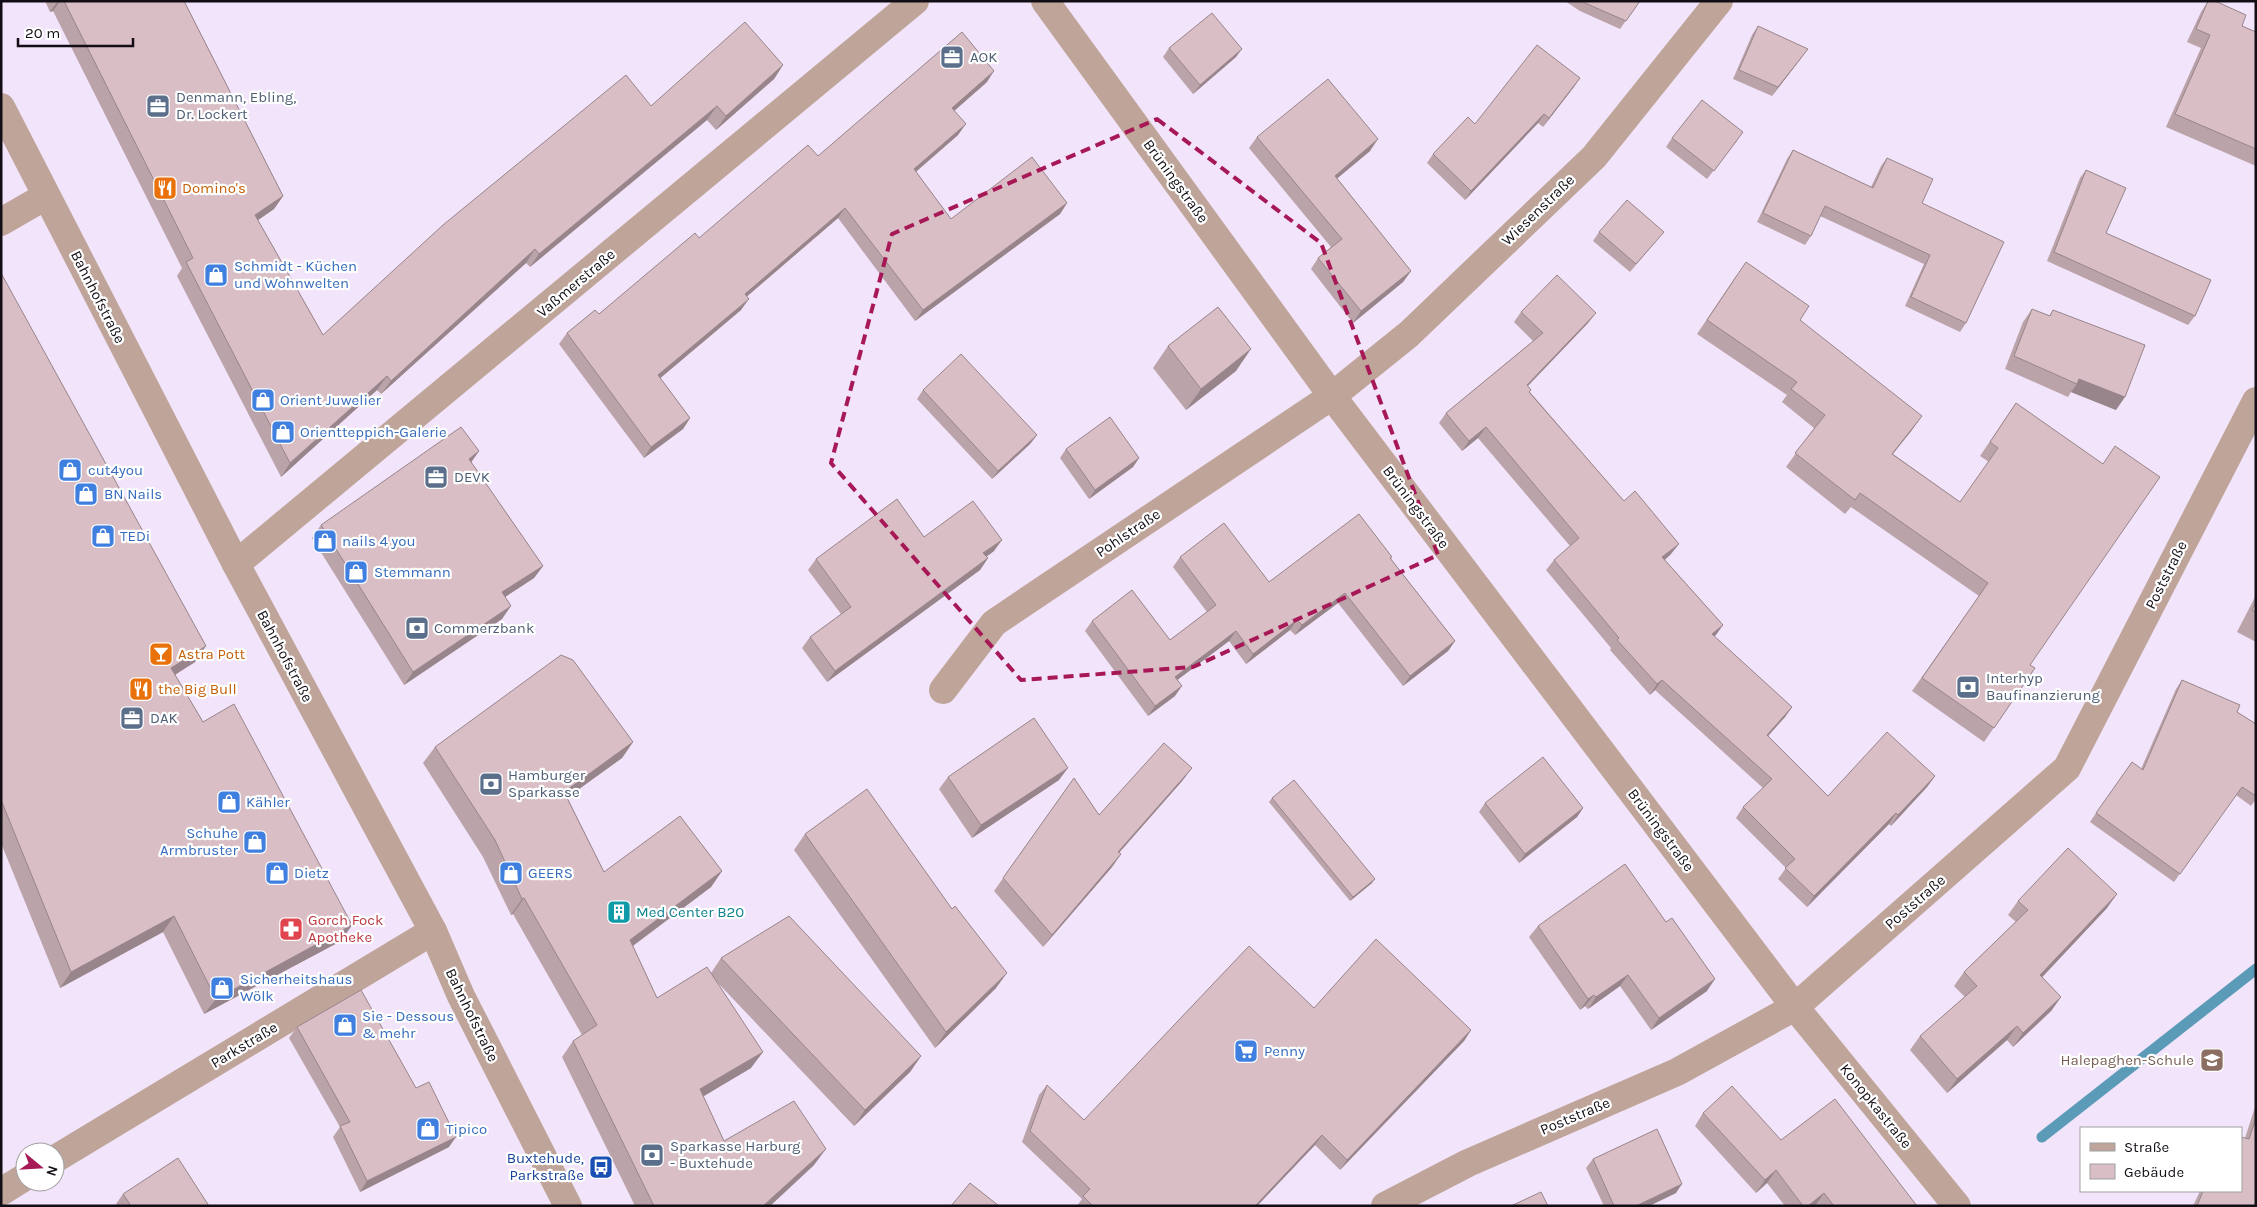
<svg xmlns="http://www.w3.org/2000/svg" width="2257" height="1207" viewBox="0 0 2257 1207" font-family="Karla,sans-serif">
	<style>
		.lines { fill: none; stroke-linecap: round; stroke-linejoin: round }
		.stream { stroke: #5c9bb8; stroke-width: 11 }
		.street { stroke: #bea499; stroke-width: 28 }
		.wall { fill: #bba3aa }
		.shaded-wall { fill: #98858b }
		.building { fill: #d9bec6; stroke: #98858b }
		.marked { fill: none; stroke: #a71856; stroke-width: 4; stroke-dasharray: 10 6; stroke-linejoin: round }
		.labels { text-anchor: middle; stroke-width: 4.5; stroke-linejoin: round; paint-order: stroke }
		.service-label { font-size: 15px; fill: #4e5e75; stroke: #fff; text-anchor: start }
		.street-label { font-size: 15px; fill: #130e15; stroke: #fff }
		.food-label { font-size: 15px; fill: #c56008; stroke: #fff; text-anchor: start }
		.shop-label { font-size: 15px; fill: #366cbe; stroke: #fff; text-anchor: start }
		.culture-label { font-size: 15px; fill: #0d838f; stroke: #fff; text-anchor: start }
		.health-label { font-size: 15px; fill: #be3a42; stroke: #fff; text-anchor: start }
		.education-label { font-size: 15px; fill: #785e54; stroke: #fff; text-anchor: end }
		.transit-label { font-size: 15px; fill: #164399; stroke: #fff; text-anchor: end }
	</style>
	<rect width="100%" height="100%" fill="#f2e4fa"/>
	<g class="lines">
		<polyline class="stream" points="2042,1137 2256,969"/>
		<g class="street">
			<polyline points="1045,1 1332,396 1795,1007 1957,1206"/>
			<polyline points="1,107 236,564 433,931 461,996 568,1206"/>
			<polyline points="1,222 46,196"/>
			<polyline points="236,564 915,1"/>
			<polyline points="943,690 994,623 1332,396 1409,334 1594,157 1719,1"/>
			<polyline points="55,1159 433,931"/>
			<polyline points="1,1192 25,1177"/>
			<polyline points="1385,1206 1468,1163 1677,1072 1795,1007 2067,768 2256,401"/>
		</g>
	</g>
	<g class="wall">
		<polygon points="45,1 184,1 283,196 274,209 258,220 323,335 651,106 783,65 774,79 716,130 707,120 530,267 526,263 381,394 377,390 281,477 177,276 182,268 53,11 50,12"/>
		<polygon points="1565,1 1640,1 1620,29 1580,11"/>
		<polygon points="2208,1 2215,1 2242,26 2256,32 2256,166 2166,127 2201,48 2187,42 2201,12"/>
		<polygon points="1758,26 1802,57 1772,96 1733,79 1752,35"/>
		<polygon points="1169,48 1236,57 1193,94 1163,57"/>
		<polygon points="1580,78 1543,127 1538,123 1465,200 1427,163 1433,154 1475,124"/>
		<polygon points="987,82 955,110 958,135 916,172 951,219 1067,203 1060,214 915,321 838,218 747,296 741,310 660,378 690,418 683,429 644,458 559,344 567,333 599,314 818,156"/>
		<polygon points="1257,137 1370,151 1337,178 1411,271 1403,282 1353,323 1311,269 1318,258 1331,247 1249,148"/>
		<polygon points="1672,138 1737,141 1707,179 1666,147"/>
		<polygon points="1793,150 1871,187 1881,166 1887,158 1922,203 1966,323 1960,332 1905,306 1924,264 1820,216 1811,236 1805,245 1757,222 1787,159"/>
		<polygon points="2086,170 2106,233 2195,316 2188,325 2047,261 2080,178"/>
		<polygon points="1599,232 1657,240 1630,272 1593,241"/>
		<polygon points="1,273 195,662 175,675 203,722 352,925 341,941 204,1014 163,932 60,988 1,843"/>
		<polygon points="1736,276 1800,320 1912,430 1893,454 1960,502 1989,462 1980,456 2016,403 2030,665 2035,668 1984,742 1912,691 1979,596 1851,507 1845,514 1786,467 1814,428 1782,402 1787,395 1697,334"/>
		<polygon points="2032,309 2049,316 2053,310 2116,410 2071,392 2068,397 2005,369 2023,322"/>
		<polygon points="1521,312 1588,323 1528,386 1530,392 1624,501 1671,554 1665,560 1723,625 1714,636 1792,707 1785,717 1768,736 1828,796 1935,776 1927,787 1891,826 1889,824 1807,907 1778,879 1786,868 1736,818 1743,807 1763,788 1655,690 1650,695 1610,650 1611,648 1546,570 1554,560 1570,546 1478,438 1462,451 1439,423 1446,413 1533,341 1514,322"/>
		<polygon points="1168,346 1236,371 1186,410 1153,368"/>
		<polygon points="923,390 1037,435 1030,444 992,479 917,399"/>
		<polygon points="1066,449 1139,458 1133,467 1089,499 1060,458"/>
		<polygon points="479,451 471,462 543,566 534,578 505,597 502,619 404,685 312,538 321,525"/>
		<polygon points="924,537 994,551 986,557 988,558 980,570 827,682 802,648 810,637 841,614 808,570 816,559"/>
		<polygon points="1180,557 1269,582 1392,557 1391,559 1455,641 1448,651 1403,686 1338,603 1295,635 1290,630 1246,664 1229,641 1177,680 1175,696 1148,716 1085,631 1092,621 1170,640 1207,612 1173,567"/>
		<polygon points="2256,595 2256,642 2237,632"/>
		<polygon points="2182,680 2237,712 2256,724 2256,799 2251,806 2236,795 2174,882 2090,822 2096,813 2141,769 2176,689"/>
		<polygon points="633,742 622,758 567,797 604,872 722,871 711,887 633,946 657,998 711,973 721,958 921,1056 910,1072 854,1126 717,982 751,1068 703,1096 724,1141 814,1165 770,1206 635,1206 562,1057 573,1041 582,1035 513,914 511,915 483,857 423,763 435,747"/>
		<polygon points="948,777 1059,780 972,838 939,789"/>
		<polygon points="1074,778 1099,815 1183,780 1119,853 1121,854 1112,867 1043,947 994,891"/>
		<polygon points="1272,798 1372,883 1350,901 1269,802"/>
		<polygon points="1485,803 1583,808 1577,817 1519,863 1479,812"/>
		<polygon points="805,834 996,988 935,1048 794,850"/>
		<polygon points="2018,901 2107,908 2042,977 2061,997 2051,1011 2013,1047 2007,1040 1947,1093 1910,1050 1920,1036 1965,997 1954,986 1964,972 2016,922 2008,915"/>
		<polygon points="1538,926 1707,991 1651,1030 1620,986 1588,1009 1585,1006 1580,1010 1529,937"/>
		<polygon points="1314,1008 1471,1030 1464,1041 1340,1170 1315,1145 1257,1206 1077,1206 1082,1199 1022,1142 1039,1095 1047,1085 1084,1120"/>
		<polygon points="297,1027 449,1147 360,1192 333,1137 340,1127 289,1038"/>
		<polygon points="2256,1104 2256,1206 2193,1206 2200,1191 2241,1191 2245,1138"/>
		<polygon points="1703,1113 1781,1140 1917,1206 1785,1206 1767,1183 1756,1193 1695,1126"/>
		<polygon points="1593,1159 1676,1193 1649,1206 1604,1206 1586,1168"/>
		<polygon points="123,1194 209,1206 117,1206 116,1204"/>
	</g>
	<g class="shaded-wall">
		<polygon points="58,1 60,1 53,11 50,12"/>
		<polygon points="1242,49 1236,57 1193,94 1200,85"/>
		<polygon points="1808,49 1802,57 1772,96 1778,87"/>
		<polygon points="783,65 774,79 716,130 726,116"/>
		<polygon points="994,71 987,82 945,119 952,108"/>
		<polygon points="1580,78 1574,87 1543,127 1549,118"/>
		<polygon points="717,106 707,120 530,267 539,254"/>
		<polygon points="1544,114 1538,123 1465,200 1471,191"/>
		<polygon points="966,124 958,135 906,180 914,169"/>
		<polygon points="1378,139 1370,151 1327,187 1335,176"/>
		<polygon points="283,196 274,209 245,229 255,215"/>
		<polygon points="1067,203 1060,214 915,321 923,310"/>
		<polygon points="845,208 838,218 737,305 745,294"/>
		<polygon points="535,249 526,263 381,394 391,381"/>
		<polygon points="1411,271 1403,282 1353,323 1361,311"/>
		<polygon points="749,299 741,310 651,386 658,375"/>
		<polygon points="1596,313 1588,323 1519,395 1527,385"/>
		<polygon points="1251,349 1236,371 1186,410 1201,389"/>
		<polygon points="387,376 377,390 281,477 290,463"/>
		<polygon points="2079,379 2125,397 2116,410 2071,392 2077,384"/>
		<polygon points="1922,416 1912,430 1882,467 1892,454"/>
		<polygon points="690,418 683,429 644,458 651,447"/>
		<polygon points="1486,427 1478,438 1462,451 1469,441"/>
		<polygon points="1037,435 1030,444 992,479 998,471"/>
		<polygon points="479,451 470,464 469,459"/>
		<polygon points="1139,458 1133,467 1089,499 1095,490"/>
		<polygon points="1002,540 994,551 976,564 983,553"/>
		<polygon points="1679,544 1671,554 1655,568 1662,557"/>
		<polygon points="988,558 980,570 827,682 835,671"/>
		<polygon points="543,566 534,578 493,605 502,592"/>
		<polygon points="1345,593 1338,603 1295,635 1302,625"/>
		<polygon points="511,606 502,619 404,685 413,672"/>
		<polygon points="1297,620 1290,630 1246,664 1253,654"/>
		<polygon points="1723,625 1716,635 1705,645 1712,634"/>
		<polygon points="1236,631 1229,641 1168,687 1175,677"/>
		<polygon points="1455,641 1448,651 1403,686 1410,676"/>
		<polygon points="206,646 195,662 160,684 171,668"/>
		<polygon points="1662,680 1655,690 1650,695 1657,684"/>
		<polygon points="1182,686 1175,696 1148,716 1155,706"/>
		<polygon points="1792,707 1785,717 1760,745 1767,735"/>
		<polygon points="633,742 622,758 553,808 564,792"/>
		<polygon points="1068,768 1059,780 972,838 981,825"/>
		<polygon points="1192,768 1183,780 1109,864 1118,852"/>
		<polygon points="1935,776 1927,787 1891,826 1898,815"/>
		<polygon points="1583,808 1577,817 1519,863 1525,854"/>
		<polygon points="1896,813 1889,824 1807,907 1814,896"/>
		<polygon points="1121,854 1112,867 1043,947 1052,935"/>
		<polygon points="722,871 711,887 619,956 630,940"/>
		<polygon points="1375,879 1372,883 1350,901 1353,897"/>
		<polygon points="2117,894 2107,908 2031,989 2040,975"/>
		<polygon points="524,898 513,914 511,915 522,899"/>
		<polygon points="174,916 163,932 60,988 71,972"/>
		<polygon points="352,925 341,941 204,1014 216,999"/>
		<polygon points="1007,973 996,988 935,1048 946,1032"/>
		<polygon points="1628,975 1620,986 1588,1009 1596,997"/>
		<polygon points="1715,979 1707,991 1651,1030 1659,1018"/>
		<polygon points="1594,995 1585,1006 1580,1010 1588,999"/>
		<polygon points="2061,997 2051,1011 2013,1047 2023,1033"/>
		<polygon points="2017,1026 2007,1040 1947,1093 1957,1079"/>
		<polygon points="1471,1030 1464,1041 1340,1170 1347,1160"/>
		<polygon points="763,1052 751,1068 689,1105 700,1089"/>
		<polygon points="921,1056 910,1072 854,1126 865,1110"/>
		<polygon points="1322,1135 1315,1145 1257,1206 1255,1206"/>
		<polygon points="456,1137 449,1147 360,1192 367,1181"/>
		<polygon points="826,1149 814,1165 770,1206 763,1206"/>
		<polygon points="1776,1170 1767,1183 1756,1193 1765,1180"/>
		<polygon points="1682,1184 1676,1193 1649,1206 1636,1206"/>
		<polygon points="1824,1193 1815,1206 1808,1206"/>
	</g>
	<g class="building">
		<polygon points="64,1 184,1 283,196 255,215 323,335 443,225 626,75 651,106 745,22 783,65 726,116 717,106 539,254 535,249 391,381 387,376 290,463 186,262 193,258"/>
		<polygon points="1582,1 1640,1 1626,21 1585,3"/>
		<polygon points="2208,1 2215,1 2246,15 2242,26 2256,32 2256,149 2175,114 2210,35 2196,29"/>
		<polygon points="1212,13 1242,49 1200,85 1169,48"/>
		<polygon points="1758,26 1808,49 1778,87 1739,70"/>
		<polygon points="962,32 994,71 952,108 966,124 914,169 951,219 1032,157 1067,203 923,310 845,208 745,294 749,299 658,375 690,418 651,447 567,333 595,310 599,314 695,233 699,238 808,145 818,156"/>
		<polygon points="1537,45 1580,78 1549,118 1544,114 1471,191 1433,154 1468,117 1475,124"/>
		<polygon points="1328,79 1378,139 1335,176 1411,271 1361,311 1318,258 1342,239 1257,137"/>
		<polygon points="1702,100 1743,132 1714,171 1672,138"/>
		<polygon points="1793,150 1873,188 1887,158 1933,179 1922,203 2004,242 1966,323 1911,297 1930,255 1825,206 1811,236 1763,213"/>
		<polygon points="2086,170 2126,188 2106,233 2211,280 2195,316 2054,252"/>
		<polygon points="1627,200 1664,232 1636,264 1599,232"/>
		<polygon points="1746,262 1809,306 1800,320 1922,416 1892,454 1960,502 1998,448 1990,442 2016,403 2103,464 2115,446 2160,477 2030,665 2035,668 1994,728 1922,678 1988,583 1860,493 1855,500 1795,453 1825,415 1791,389 1797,382 1707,320"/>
		<polygon points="1,273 206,646 171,668 203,722 234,704 352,925 216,999 174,916 71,972 1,800"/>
		<polygon points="1557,275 1596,313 1527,385 1531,390 1529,392 1624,501 1635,491 1679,544 1662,557 1723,625 1712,634 1792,707 1767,735 1828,796 1887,732 1935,776 1898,815 1896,813 1814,896 1785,868 1795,859 1743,807 1772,779 1662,680 1657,684 1617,640 1619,638 1554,560 1579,538 1486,427 1469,441 1446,413 1543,333 1521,312"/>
		<polygon points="1218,307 1251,349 1201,389 1168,346"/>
		<polygon points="2032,309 2050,316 2053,310 2145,345 2125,397 2079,379 2077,384 2014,356"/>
		<polygon points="961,354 1037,435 998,471 923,390"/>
		<polygon points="1110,417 1139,458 1095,490 1066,449"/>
		<polygon points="461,427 479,451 469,459 543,566 502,592 511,606 413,672 321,525"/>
		<polygon points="897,499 924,537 973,501 1002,540 983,553 988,558 835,671 810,637 851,607 816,559"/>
		<polygon points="1359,514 1392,557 1390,558 1455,641 1410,676 1345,593 1302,625 1297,620 1253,654 1236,631 1175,677 1182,686 1155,706 1092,621 1132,590 1170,640 1216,605 1180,557 1224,523 1269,582"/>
		<polygon points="2256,603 2256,612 2252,610"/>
		<polygon points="561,655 573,660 633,742 564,792 604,872 680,816 722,871 630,940 657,998 707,967 763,1052 700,1089 724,1141 794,1101 826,1149 763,1206 654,1206 573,1041 597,1025 524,898 522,899 495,840 435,747"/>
		<polygon points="2182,680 2240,705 2237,712 2256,724 2256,796 2242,787 2180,874 2096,813 2132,762 2143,770"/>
		<polygon points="1034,718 1068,768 981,825 948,777"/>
		<polygon points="1164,743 1192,768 1118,852 1121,854 1052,935 1003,878 1074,778 1099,815"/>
		<polygon points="1543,757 1583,808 1525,854 1485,803"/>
		<polygon points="1294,780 1375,879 1353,897 1272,798"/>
		<polygon points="867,789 952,909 955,906 1007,973 946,1032 805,834"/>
		<polygon points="2068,848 2117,894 2040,975 2061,997 2023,1033 2017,1026 1957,1079 1920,1036 1977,986 1964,972 2028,910 2018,901"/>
		<polygon points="1625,864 1666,922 1672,918 1715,979 1659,1018 1628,975 1596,997 1594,995 1588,999 1538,926"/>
		<polygon points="789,916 921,1056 865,1110 721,958"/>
		<polygon points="1376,939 1471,1030 1347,1160 1322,1135 1255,1206 1093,1206 1083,1196 1090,1189 1030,1131 1047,1085 1084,1120 1249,946 1314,1008"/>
		<polygon points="361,990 416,1088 429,1082 456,1137 367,1181 340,1126 350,1122 297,1027"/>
		<polygon points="1732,1086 1781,1140 1835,1099 1917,1206 1834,1206 1824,1193 1808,1206 1803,1206 1776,1170 1765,1180 1703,1113"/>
		<polygon points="2256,1118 2256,1206 2197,1206 2203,1191 2241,1191 2241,1137 2249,1139"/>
		<polygon points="1657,1129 1682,1184 1636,1206 1614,1206 1593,1159"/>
		<polygon points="178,1158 209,1206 128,1206 130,1204 123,1194"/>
		<polygon points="970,1183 999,1206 951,1206"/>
		<polygon points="1541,1192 1548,1206 1511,1206"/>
	</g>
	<path class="marked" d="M1157 119 1321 243 1438 555 1193 667 1021 680 831 463 892 234Z"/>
	<defs>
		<g id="office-square" transform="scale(1.25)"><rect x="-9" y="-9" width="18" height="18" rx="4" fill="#5c6f8a" stroke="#fff"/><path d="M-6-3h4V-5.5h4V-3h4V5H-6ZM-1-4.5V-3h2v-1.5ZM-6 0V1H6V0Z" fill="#fff"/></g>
		<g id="restaurant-square" transform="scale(1.25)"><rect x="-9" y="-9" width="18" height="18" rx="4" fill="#e8710a" stroke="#fff"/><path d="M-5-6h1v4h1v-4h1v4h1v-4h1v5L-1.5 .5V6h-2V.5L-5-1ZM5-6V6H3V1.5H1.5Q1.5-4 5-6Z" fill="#fff"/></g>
		<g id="shop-square" transform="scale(1.25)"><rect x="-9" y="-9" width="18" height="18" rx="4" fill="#3f7fe0" stroke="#fff"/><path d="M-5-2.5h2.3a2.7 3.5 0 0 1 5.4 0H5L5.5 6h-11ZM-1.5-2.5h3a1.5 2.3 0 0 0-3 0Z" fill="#fff"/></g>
		<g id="bank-square" transform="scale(1.25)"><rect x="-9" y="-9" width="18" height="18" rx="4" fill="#5c6f8a" stroke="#fff"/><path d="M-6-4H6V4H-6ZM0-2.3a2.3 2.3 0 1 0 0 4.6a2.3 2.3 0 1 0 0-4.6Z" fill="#fff"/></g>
		<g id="bar-square" transform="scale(1.25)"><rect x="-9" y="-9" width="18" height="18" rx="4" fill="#e8710a" stroke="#fff"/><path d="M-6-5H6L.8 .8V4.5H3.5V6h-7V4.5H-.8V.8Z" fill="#fff"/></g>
		<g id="building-square" transform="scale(1.25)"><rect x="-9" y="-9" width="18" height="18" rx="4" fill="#0f9aa8" stroke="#fff"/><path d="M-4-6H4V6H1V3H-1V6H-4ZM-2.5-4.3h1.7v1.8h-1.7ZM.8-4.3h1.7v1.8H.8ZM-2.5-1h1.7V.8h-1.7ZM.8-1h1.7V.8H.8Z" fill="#fff"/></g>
		<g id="pharmacy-square" transform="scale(1.25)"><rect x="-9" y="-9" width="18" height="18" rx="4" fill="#e0444e" stroke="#fff"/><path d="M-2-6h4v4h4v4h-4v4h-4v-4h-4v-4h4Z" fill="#fff"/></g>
		<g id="supermarket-square" transform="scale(1.25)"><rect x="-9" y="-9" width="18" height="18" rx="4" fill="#3f7fe0" stroke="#fff"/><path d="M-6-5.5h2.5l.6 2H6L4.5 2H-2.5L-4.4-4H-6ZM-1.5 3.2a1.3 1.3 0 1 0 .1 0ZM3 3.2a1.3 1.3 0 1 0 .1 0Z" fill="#fff"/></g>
		<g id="school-square" transform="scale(1.25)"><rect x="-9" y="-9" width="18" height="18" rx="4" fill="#8d6e63" stroke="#fff"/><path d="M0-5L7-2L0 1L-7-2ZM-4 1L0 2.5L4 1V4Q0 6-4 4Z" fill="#fff"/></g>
		<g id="bus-square" transform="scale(1.25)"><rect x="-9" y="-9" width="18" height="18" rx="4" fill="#1a4fb4" stroke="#fff"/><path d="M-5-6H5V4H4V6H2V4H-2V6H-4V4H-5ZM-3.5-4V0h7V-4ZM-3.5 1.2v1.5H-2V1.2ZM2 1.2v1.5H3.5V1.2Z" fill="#fff"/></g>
	</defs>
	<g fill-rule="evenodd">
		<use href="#office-square" x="952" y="57"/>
		<use href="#office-square" x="158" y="106"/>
		<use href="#restaurant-square" x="165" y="188"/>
		<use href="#shop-square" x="216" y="275"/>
		<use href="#shop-square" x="263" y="400"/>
		<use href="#shop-square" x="283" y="432"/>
		<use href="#shop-square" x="70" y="470"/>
		<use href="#office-square" x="436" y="477"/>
		<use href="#shop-square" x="86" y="494"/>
		<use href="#shop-square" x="103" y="536"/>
		<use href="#shop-square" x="325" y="541"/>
		<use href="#shop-square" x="356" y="572"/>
		<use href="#bank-square" x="417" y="628"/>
		<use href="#bar-square" x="161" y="654"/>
		<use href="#bank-square" x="1968" y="687"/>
		<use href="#restaurant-square" x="141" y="689"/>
		<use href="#office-square" x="132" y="718"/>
		<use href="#bank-square" x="491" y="784"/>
		<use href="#shop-square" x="229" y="802"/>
		<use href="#shop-square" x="255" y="842"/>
		<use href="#shop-square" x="277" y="873"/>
		<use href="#shop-square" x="511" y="873"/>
		<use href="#building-square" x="619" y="912"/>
		<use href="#pharmacy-square" x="291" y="929"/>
		<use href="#shop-square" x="222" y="988"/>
		<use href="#shop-square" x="345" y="1025"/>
		<use href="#supermarket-square" x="1246" y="1051"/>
		<use href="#school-square" x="2212" y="1060"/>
		<use href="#shop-square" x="428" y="1129"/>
		<use href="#bank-square" x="652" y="1155"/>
		<use href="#bus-square" x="601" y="1167"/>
	</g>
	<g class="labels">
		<g class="service-label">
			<text x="970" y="62">AOK</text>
			<text x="176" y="102">Denmann, Ebling,<tspan x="176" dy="17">Dr. Lockert</tspan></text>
			<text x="454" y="482">DEVK</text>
			<text x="434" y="633">Commerzbank</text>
			<text x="1986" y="683">Interhyp<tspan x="1986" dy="17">Baufinanzierung</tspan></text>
			<text x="150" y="723">DAK</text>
			<text x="508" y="780">Hamburger<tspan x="508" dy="17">Sparkasse</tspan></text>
			<text x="670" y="1151">Sparkasse Harburg<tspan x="670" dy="17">- Buxtehude</tspan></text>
		</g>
		<g class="street-label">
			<text transform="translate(1176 181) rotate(54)" y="5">Brüningstraße</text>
			<text transform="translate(1538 210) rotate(-44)" y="5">Wiesenstraße</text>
			<text transform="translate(576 283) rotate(-40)" y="5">Vaßmerstraße</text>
			<text transform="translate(98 297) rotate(63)" y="5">Bahnhofstraße</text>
			<text transform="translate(1416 507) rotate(53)" y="5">Brüningstraße</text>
			<text transform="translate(1128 533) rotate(-34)" y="5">Pohlstraße</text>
			<text transform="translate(2166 575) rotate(-63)" y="5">Poststraße</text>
			<text transform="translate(285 656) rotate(62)" y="5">Bahnhofstraße</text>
			<text transform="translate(1661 830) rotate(53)" y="5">Brüningstraße</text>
			<text transform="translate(1915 902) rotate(-41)" y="5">Poststraße</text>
			<text transform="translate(472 1015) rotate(64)" y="5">Bahnhofstraße</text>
			<text transform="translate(244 1045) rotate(-31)" y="5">Parkstraße</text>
			<text transform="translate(1876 1106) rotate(51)" y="5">Konopkastraße</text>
			<text transform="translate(1575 1116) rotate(-23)" y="5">Poststraße</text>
		</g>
		<g class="food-label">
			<text x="182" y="193">Domino's</text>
			<text x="178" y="659">Astra Pott</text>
			<text x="158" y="694">the Big Bull</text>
		</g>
		<g class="shop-label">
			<text x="234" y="271">Schmidt - Küchen<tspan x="234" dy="17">und Wohnwelten</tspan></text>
			<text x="280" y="405">Orient Juwelier</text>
			<text x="300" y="437">Orientteppich-Galerie</text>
			<text x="88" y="475">cut4you</text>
			<text x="104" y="499">BN Nails</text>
			<text x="120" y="541">TEDi</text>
			<text x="342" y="546">nails 4 you</text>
			<text x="374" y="577">Stemmann</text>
			<text x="246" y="807">Kähler</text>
			<text x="238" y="838" text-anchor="end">Schuhe<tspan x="238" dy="17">Armbruster</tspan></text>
			<text x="294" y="878">Dietz</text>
			<text x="528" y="878">GEERS</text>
			<text x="240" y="984">Sicherheitshaus<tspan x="240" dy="17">Wölk</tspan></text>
			<text x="362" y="1021">Sie - Dessous<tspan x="362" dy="17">&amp; mehr</tspan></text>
			<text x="1264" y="1056">Penny</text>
			<text x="446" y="1134">Tipico</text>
		</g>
		<g class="culture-label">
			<text x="636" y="917">Med Center B20</text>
		</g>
		<g class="health-label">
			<text x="308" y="925">Gorch Fock<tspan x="308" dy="17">Apotheke</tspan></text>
		</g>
		<g class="education-label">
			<text x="2194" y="1065">Halepaghen-Schule</text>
		</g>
		<g class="transit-label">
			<text x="584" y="1163">Buxtehude,<tspan x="584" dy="17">Parkstraße</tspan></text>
		</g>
	</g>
	<rect width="2257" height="1207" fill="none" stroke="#130e15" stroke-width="5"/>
	<rect x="2080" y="1127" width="162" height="65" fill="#ffffff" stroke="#a19fa1"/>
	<rect x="2090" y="1143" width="25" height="8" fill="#bea499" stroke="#a19fa1"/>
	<text x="2124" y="1152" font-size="15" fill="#130e15">Straße</text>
	<rect x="2090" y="1164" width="25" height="15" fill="#d9bec6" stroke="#a19fa1"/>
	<text x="2124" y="1177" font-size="15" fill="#130e15">Gebäude</text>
	<g transform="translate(40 1167) rotate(108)"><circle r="24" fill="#ffffff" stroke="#a19fa1"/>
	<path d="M0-4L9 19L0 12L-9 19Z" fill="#a71856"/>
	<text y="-8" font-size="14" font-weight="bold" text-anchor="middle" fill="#130e15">N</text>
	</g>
	<path d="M18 38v8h115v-8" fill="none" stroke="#130e15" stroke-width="2.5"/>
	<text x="25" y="38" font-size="15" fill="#130e15" stroke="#ffffff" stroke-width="4" paint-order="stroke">20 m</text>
</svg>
